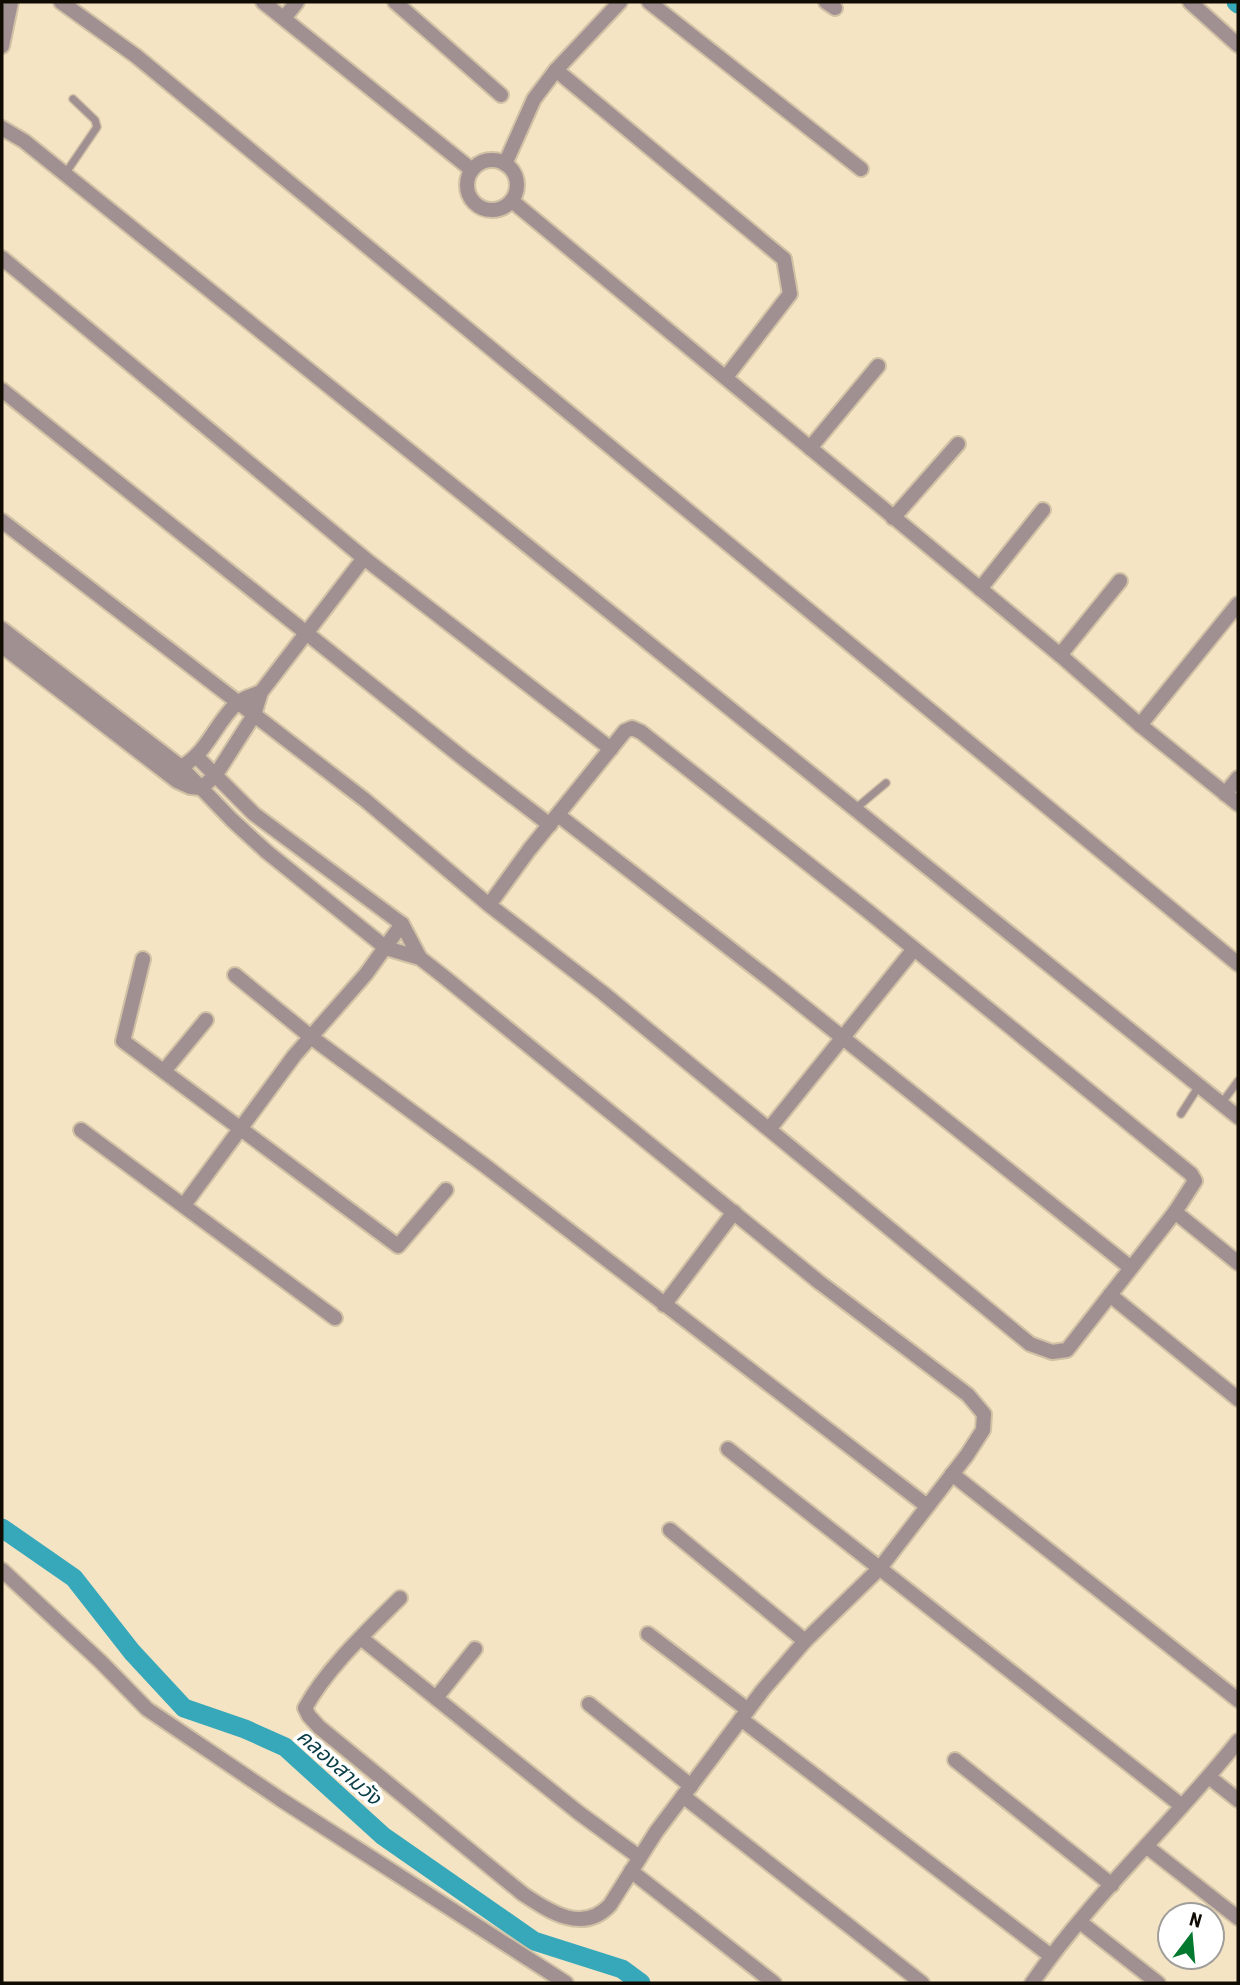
<svg xmlns="http://www.w3.org/2000/svg" width="1240" height="1985" viewBox="0 0 1240 1985" font-family="'Roboto Condensed','Noto Sans Thai',sans-serif">
	<style>
		.lines { fill: none; stroke-linecap: round; stroke-linejoin: round }
		.canal { stroke: #37a8ba; stroke-width: 19 }
		.service-casing { stroke: #d1c1a5; stroke-width: 10 }
		.minor-casing { stroke: #d1c1a5; stroke-width: 18 }
		.service { stroke: #a19092; stroke-width: 7 }
		.minor { stroke: #a19092; stroke-width: 14 }
		.labels { text-anchor: middle; stroke-width: 7; stroke-linejoin: round; paint-order: stroke }
		.water-label { font-size: 21px; font-style: italic; fill: #0a3e45; stroke: #fff }
	</style>
	<rect width="100%" height="100%" fill="#f5e4c4"/>
	<g class="lines">
		<g class="canal">
			<polyline points="1236,2 1238,4"/>
			<polyline points="2,1528 74,1578 132,1652 184,1708 245,1729 285,1747 383,1836 534,1941 622,1969 641,1983"/>
		</g>
		<g class="service-casing">
			<g id="service">
				<polyline points="65,174 97,127 95,120 73,99"/>
				<polyline points="855,809 886,783"/>
				<polyline points="1221,1104 1238,1081"/>
				<polyline points="1181,1114 1199,1086"/>
			</g>
		</g>
		<g class="minor-casing">
			<g id="minor">
				<polyline points="61,2 136,56 1238,964"/>
				<polyline points="263,2 472,170"/>
				<polyline points="395,2 501,95"/>
				<polyline points="649,2 861,169"/>
				<polyline points="826,2 835,8"/>
				<polyline points="1190,2 1238,45"/>
				<polyline points="284,18 297,2"/>
				<polyline points="2,46 11,2"/>
				<polyline points="556,70 784,259 790,294 726,377"/>
				<polyline points="2,128 24,141 65,174 1238,1117"/>
				<circle cx="492" cy="185" r="25"/>
				<polyline points="505,164 534,99 556,70 620,2"/>
				<polyline points="512,201 1060,655 1140,725 1238,804"/>
				<polyline points="2,258 364,558 611,749"/>
				<polyline points="2,390 464,759 550,825"/>
				<polyline points="810,448 878,366"/>
				<polyline points="893,518 958,444"/>
				<polyline points="2,521 365,800 489,905 603,993 1030,1344 1052,1352 1067,1350 1175,1212 1195,1181 1191,1174 869,912 641,732 632,728 625,731 529,850 489,905"/>
				<polyline points="980,589 1043,510"/>
				<path d="M2 629 181 767C207 753 215 724 236 704 242 698 254 695 261 692"/>
				<polyline points="2,646 177,781 190,787 201,788 215,776 254,715 261,692 364,558"/>
				<polyline points="1060,655 1120,581"/>
				<polyline points="1140,725 1238,604"/>
				<polyline points="196,756 254,814 402,924 420,958"/>
				<path d="M181 767 232 820 267 852 386 948 420 958 443 976 819 1282 968 1395 984 1414 983 1430 967 1455 880 1568 805 1641 763 1690 656 1832 610 1905C583 1934 550 1912 523 1894L319 1727 309 1716 305 1708C327 1668 368 1630 400 1598"/>
				<polyline points="1225,794 1238,778"/>
				<polyline points="558,815 773,982 1131,1268"/>
				<polyline points="143,959 123,1041 398,1246 446,1190"/>
				<polyline points="235,975 311,1037 484,1165 927,1506"/>
				<polyline points="164,1071 206,1020"/>
				<polyline points="770,1128 914,949"/>
				<polyline points="81,1130 335,1318"/>
				<polyline points="184,1205 294,1056 366,974 402,924"/>
				<polyline points="1175,1212 1238,1263"/>
				<polyline points="1110,1295 1238,1399"/>
				<polyline points="664,1305 734,1212"/>
				<polyline points="728,1449 1182,1806"/>
				<polyline points="952,1474 1238,1700"/>
				<polyline points="670,1530 805,1641"/>
				<polyline points="2,1570 101,1662 147,1709 280,1799 566,1983"/>
				<polyline points="648,1634 748,1710"/>
				<polyline points="361,1638 579,1813 639,1857"/>
				<polyline points="436,1698 475,1649"/>
				<polyline points="589,1704 691,1786"/>
				<polyline points="741,1719 1051,1956"/>
				<polyline points="955,1760 1112,1885"/>
				<polyline points="1209,1777 1238,1800"/>
				<polyline points="683,1796 922,1983"/>
				<polyline points="1146,1846 1238,1918"/>
				<polyline points="631,1871 774,1983"/>
				<polyline points="1080,1922 1158,1983"/>
				<path d="M1032 1983C1092 1896 1172 1824 1238 1741"/>
			</g>
		</g>
		<use href="#service" class="service"/>
		<use href="#minor" class="minor"/>
	</g>
	<g class="labels">
		<g class="water-label">
			<text transform="translate(339 1767) rotate(41)" y="7">คลองสามวัง</text>
		</g>
	</g>
	<rect width="1240" height="1985" fill="none" stroke="#110c03" stroke-width="7"/>
	<g transform="translate(1191 1936) rotate(16)"><circle r="33" fill="#ffffff" stroke="#a09e9a" stroke-width="2"/>
	<path d="M0-5L12 26L0 18L-12 26Z" fill="#03792f"/>
	<text y="-10" font-size="19" font-weight="bold" text-anchor="middle" fill="#110c03">N</text>
	</g>
</svg>
